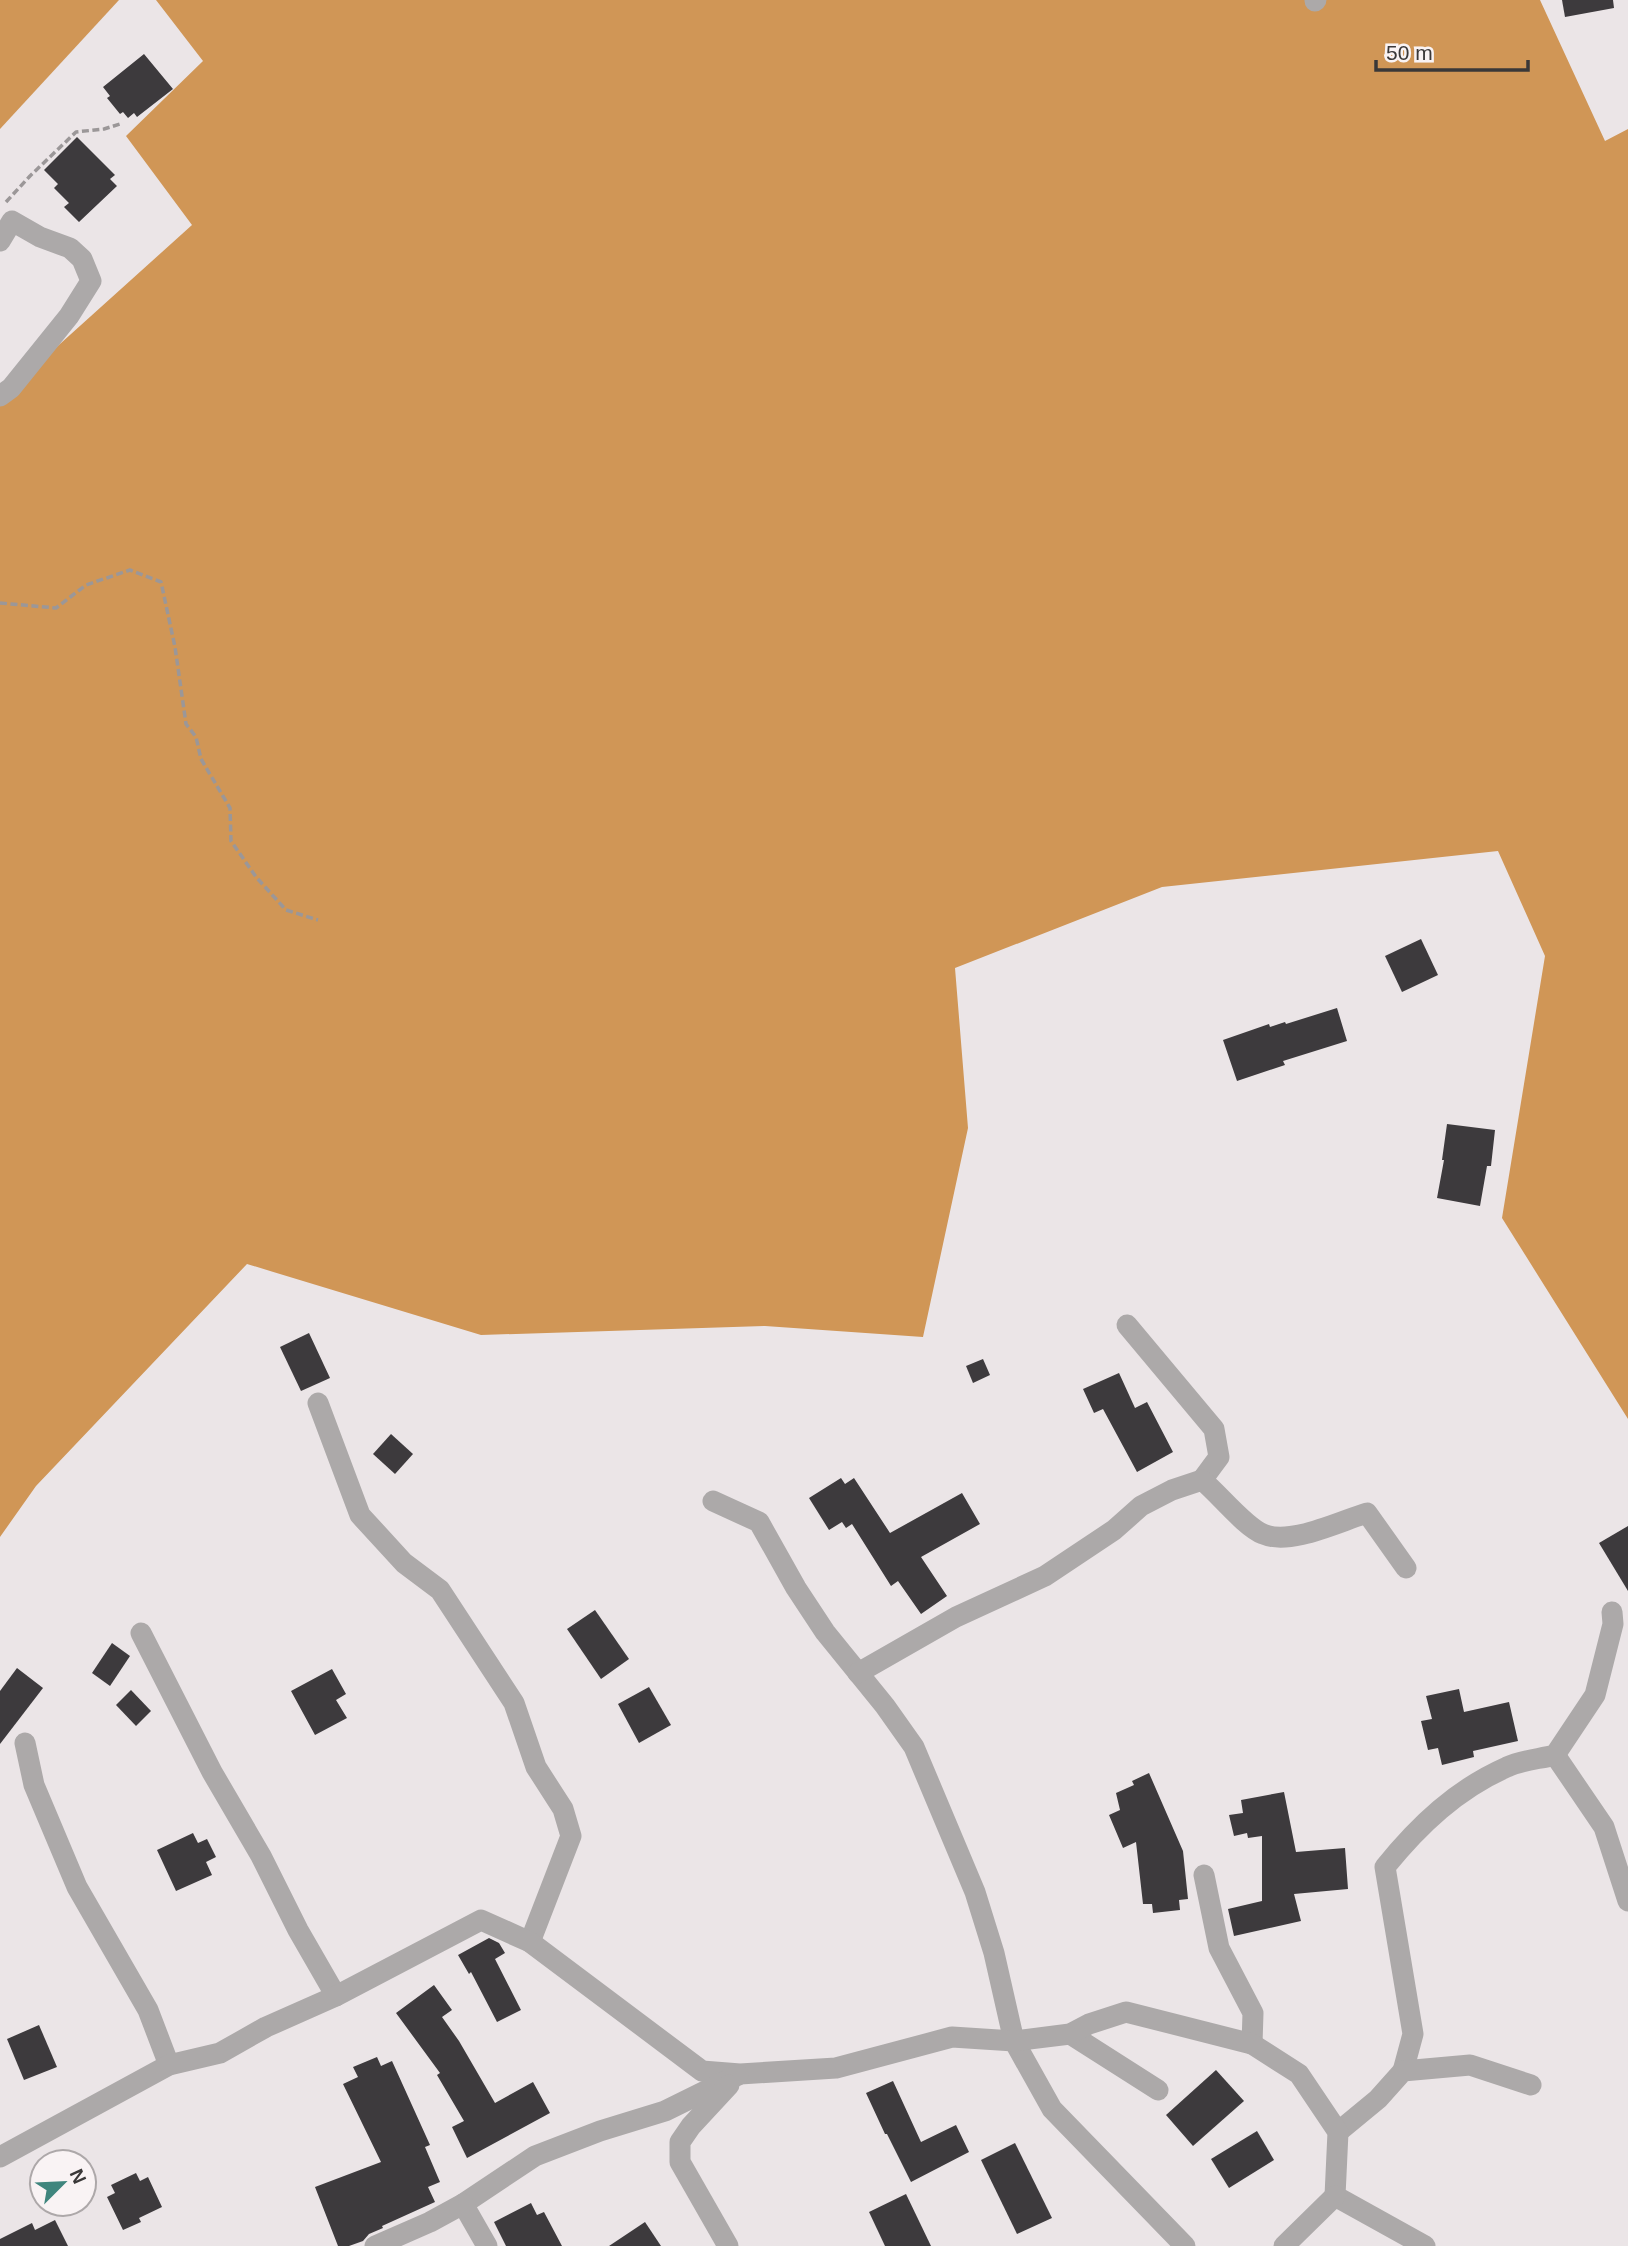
<svg xmlns="http://www.w3.org/2000/svg" width="1628" height="2246" viewBox="0 0 1628 2246" font-family="Helvetica,sans-serif">
	<style>
		.forest { fill: #d09656 }
		.building { fill: #3d3a3d }
		.lines { fill: none; stroke-linecap: round; stroke-linejoin: round }
		.path { stroke: #9b9798; stroke-width: 3.5; stroke-dasharray: 7 3.5; stroke-linecap: butt }
		.minor { stroke: #aca9a9; stroke-width: 21 }
	</style>
	<rect width="100%" height="100%" fill="#ebe5e7"/>
	<g class="forest">
		<polygon points="0,0 119,0 0,129"/>
		<polygon points="156,0 1540,0 1605,141 1628,129 1628,1419 1502,1218 1545,956 1498,851 1162,887 955,968 968,1128 923,1337 765,1326 481,1335 247,1264 36,1486 0,1537 0,398 192,225 126,136 203,61"/>
	</g>
	<g class="building">
		<polygon points="1562,0 1613,0 1614,8 1565,17"/>
		<polygon points="144,54 173,89 137,117 134,113 128,118 123,112 120,114 107,98 110,96 103,87"/>
		<polygon points="77,137 115,175 110,179 117,186 79,222 64,207 69,203 54,188 58,184 44,170"/>
		<polygon points="1421,939 1438,975 1402,992 1385,956"/>
		<polygon points="1337,1008 1347,1041 1283,1061 1285,1065 1237,1081 1223,1040 1269,1024 1270,1027 1285,1022 1286,1024"/>
		<polygon points="1447,1124 1495,1130 1491,1166 1487,1166 1480,1206 1437,1198 1444,1160 1442,1160"/>
		<polygon points="309,1333 330,1378 301,1391 280,1347"/>
		<polygon points="983,1359 990,1375 973,1383 966,1366"/>
		<polygon points="1119,1373 1135,1408 1147,1402 1173,1452 1137,1472 1103,1409 1094,1413 1083,1389"/>
		<polygon points="391,1434 413,1454 395,1474 373,1454"/>
		<polygon points="841,1478 845,1484 854,1478 890,1533 962,1493 980,1524 921,1557 947,1596 921,1614 898,1581 891,1586 852,1524 846,1528 842,1522 829,1530 809,1498"/>
		<polygon points="1628,1526 1628,1591 1599,1543"/>
		<polygon points="595,1610 629,1659 601,1679 567,1629"/>
		<polygon points="112,1643 130,1656 110,1686 92,1673"/>
		<polygon points="17,1668 43,1688 0,1744 0,1691"/>
		<polygon points="332,1669 346,1694 336,1700 347,1718 315,1735 291,1691"/>
		<polygon points="649,1687 671,1725 639,1743 618,1704"/>
		<polygon points="1459,1689 1464,1712 1509,1702 1518,1741 1473,1751 1474,1757 1442,1765 1438,1748 1428,1750 1421,1721 1432,1719 1426,1696"/>
		<polygon points="131,1690 151,1711 136,1726 116,1705"/>
		<polygon points="1149,1773 1183,1851 1188,1899 1179,1900 1180,1910 1153,1913 1152,1904 1143,1904 1136,1842 1123,1848 1109,1815 1120,1810 1116,1793 1134,1785 1132,1781"/>
		<polygon points="1284,1792 1296,1852 1345,1848 1348,1889 1294,1894 1301,1921 1234,1936 1228,1909 1262,1901 1262,1836 1248,1838 1247,1833 1234,1836 1229,1815 1243,1813 1241,1800"/>
		<polygon points="193,1833 198,1843 207,1839 216,1857 206,1862 212,1875 176,1891 157,1850"/>
		<polygon points="489,1938 499,1943 505,1953 495,1959 521,2010 497,2022 471,1972 469,1974 458,1955"/>
		<polygon points="434,1985 452,2010 442,2017 459,2041 495,2103 533,2082 550,2113 467,2158 452,2127 464,2121 437,2075 440,2073 396,2013"/>
		<polygon points="39,2025 57,2067 24,2080 7,2039"/>
		<polygon points="377,2057 381,2066 392,2061 430,2145 425,2147 440,2182 428,2187 435,2202 382,2226 383,2228 369,2234 363,2241 349,2246 338,2246 315,2187 381,2162 343,2084 358,2077 353,2067"/>
		<polygon points="1216,2070 1244,2101 1193,2146 1166,2115"/>
		<polygon points="893,2081 921,2142 956,2125 969,2152 911,2182 887,2134 885,2134 866,2093"/>
		<polygon points="1257,2131 1274,2160 1229,2188 1211,2159"/>
		<polygon points="1015,2143 1052,2218 1017,2234 981,2160"/>
		<polygon points="136,2173 140,2181 148,2177 162,2207 139,2218 141,2222 123,2230 107,2197 115,2193 111,2185"/>
		<polygon points="906,2194 931,2246 885,2246 869,2212"/>
		<polygon points="531,2203 537,2215 544,2212 562,2246 506,2246 494,2222"/>
		<polygon points="55,2220 68,2246 0,2246 0,2239 32,2223 35,2230"/>
		<polygon points="645,2222 661,2246 609,2246"/>
	</g>
	<g class="lines">
		<g class="path">
			<polyline points="6,202 30,176 76,132 104,129 120,124"/>
			<polyline points="0,603 56,608 86,585 130,570 161,582 175,647 186,724 196,737 201,759 230,808 231,841 256,877 286,910 318,920"/>
		</g>
		<g class="minor">
			<polyline points="1315,1 1316,0"/>
			<polyline points="0,241 12,221 40,237 70,248 82,259 91,281 69,316 11,388 0,396"/>
			<polyline points="1127,1325 1214,1429 1219,1457 1202,1480"/>
			<polyline points="318,1403 360,1515 404,1563 440,1590 514,1703 536,1767 563,1809 571,1836 530,1942"/>
			<polyline points="713,1501 759,1522 796,1588 825,1632 885,1706 914,1747 975,1892 994,1953 1014,2041 1052,2109 1185,2246"/>
			<polyline points="141,1633 212,1772 261,1856 298,1930 336,1996"/>
			<path d="M858 1673 956 1617 1045 1576 1114 1530 1141 1506 1172 1490 1202 1480C1219 1494 1245 1527 1263 1534 1290 1546 1340 1521 1367 1513L1406 1568"/>
			<polyline points="25,1743 34,1785 77,1887 148,2010 169,2065"/>
			<polyline points="1555,1755 1604,1827 1628,1901"/>
			<polyline points="1204,1875 1219,1948 1253,2013 1252,2044"/>
			<polyline points="1070,2034 1158,2090"/>
			<path d="M1403 2071 1413 2034 1385 1867C1419 1825 1457 1789 1507 1767 1521 1760 1540 1759 1555 1755L1595 1695 1613 1624 1612 1612"/>
			<polyline points="1338,2132 1378,2099 1403,2071 1470,2065 1531,2085"/>
			<polyline points="0,2157 169,2065 220,2053 266,2027 336,1996 481,1920 530,1942 702,2071 740,2074 836,2068 952,2037 1014,2041 1070,2034 1089,2024 1126,2012 1252,2044 1299,2074 1338,2132 1335,2196 1425,2246"/>
			<polyline points="463,2204 535,2156 600,2131 665,2111 738,2075"/>
			<polyline points="375,2246 430,2222 463,2204 487,2246"/>
			<polyline points="728,2246 680,2162 680,2142 691,2126 729,2085"/>
			<polyline points="1284,2246 1335,2196"/>
		</g>
	</g>
	<g transform="translate(63 2183) rotate(66)"><circle r="33" fill="#f9f3f4" stroke="#ada8a9" stroke-width="2"/>
	<path d="M0-5L12 26L0 18L-12 26Z" fill="#3f857d"/>
	<text y="-10" font-size="19" font-weight="bold" text-anchor="middle" fill="#3a3838">N</text>
	</g>
	<path d="M1376 60v10h152v-10" fill="none" stroke="#3a3838" stroke-width="3.5"/>
	<text x="1386" y="60" font-size="21" fill="#3a3838" stroke="#f9f3f4" stroke-width="5" paint-order="stroke">50 m</text>
</svg>
